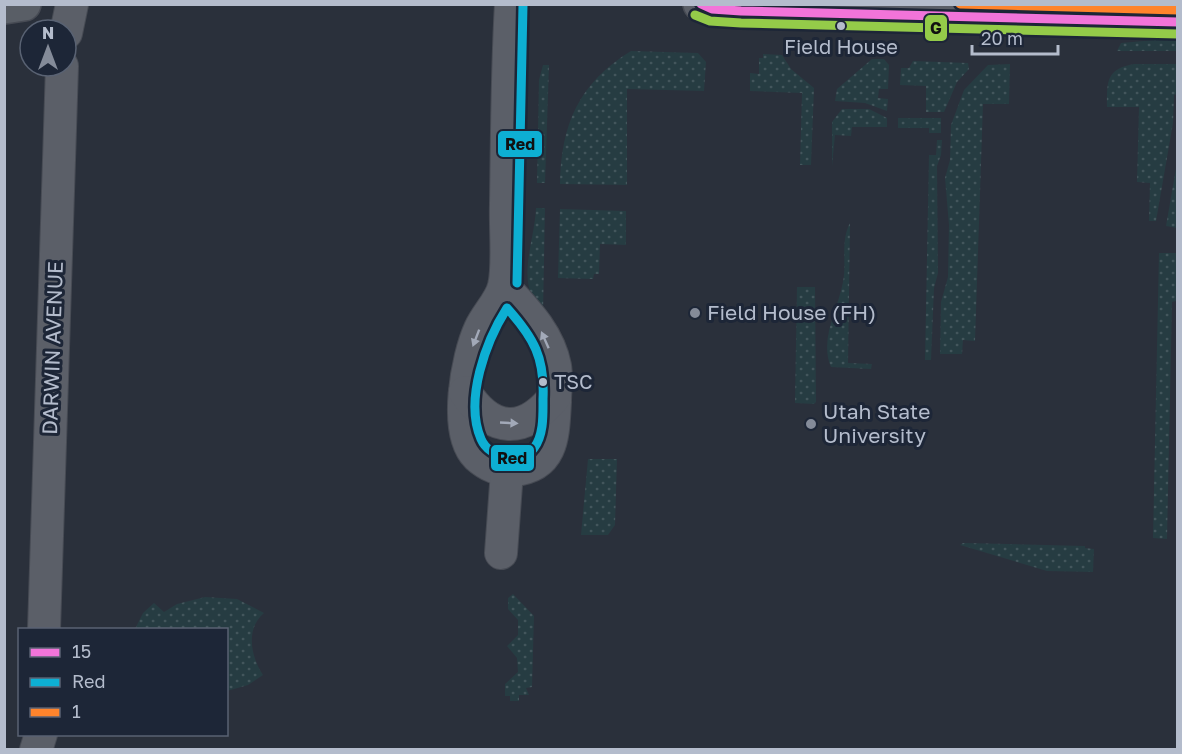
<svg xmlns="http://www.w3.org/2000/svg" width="1182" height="754" viewBox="0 0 1182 754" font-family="'Golos Text',sans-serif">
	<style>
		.grass { fill: url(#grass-dots) }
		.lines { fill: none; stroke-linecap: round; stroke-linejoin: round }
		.minor-casing { stroke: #474b54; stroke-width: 34 }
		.tertiary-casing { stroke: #474b54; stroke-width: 36 }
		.secondary-casing { stroke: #474b54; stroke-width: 36 }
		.minor { stroke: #5b5f68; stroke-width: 32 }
		.tertiary { stroke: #5b5f68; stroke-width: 33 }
		.secondary { stroke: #595e66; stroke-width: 33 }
		.bus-1-casing { stroke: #1d2637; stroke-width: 14 }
		.bus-2-casing { stroke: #1d2637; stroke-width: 14 }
		.bus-3-casing { stroke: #1d2637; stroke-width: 14 }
		.bus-4-casing { stroke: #1d2637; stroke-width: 14 }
		.bus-1 { stroke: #f274d9; stroke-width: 9 }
		.bus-2 { stroke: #0dafd3; stroke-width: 9 }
		.bus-3 { stroke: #ff842c; stroke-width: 9 }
		.bus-4 { stroke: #94cb49; stroke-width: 9 }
		.oneway { fill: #a2a9b8 }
		.bus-dot { fill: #b4bccc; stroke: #1d2637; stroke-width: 2 }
		.poi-dot { fill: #848b99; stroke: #1d2637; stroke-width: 2 }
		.labels { text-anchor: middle; stroke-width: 6; stroke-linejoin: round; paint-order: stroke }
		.bus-label { font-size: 20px; fill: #b4bccc; stroke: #1d2637 }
		.poi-label { font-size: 21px; fill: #b4bccc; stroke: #1d2637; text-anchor: start }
		.street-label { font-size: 21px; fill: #b4bccc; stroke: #1d2637 }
		.line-badge { stroke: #1d2637; stroke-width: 2 }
		.pale-badge-label { font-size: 16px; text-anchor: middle; font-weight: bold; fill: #111 }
	</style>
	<defs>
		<pattern id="grass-dots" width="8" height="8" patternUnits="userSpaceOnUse" patternTransform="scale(1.5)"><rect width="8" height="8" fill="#263c42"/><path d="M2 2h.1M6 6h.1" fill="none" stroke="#43565c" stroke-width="1.8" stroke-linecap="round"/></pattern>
	</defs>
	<rect width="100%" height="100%" fill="#2a303b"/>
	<g class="grass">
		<polygon points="1177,38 1177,51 1117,51 1121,43"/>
		<path d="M631 51 698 53 706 62 704 91 627 89V185L560 184C561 124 579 83 631 51Z"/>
		<polygon points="763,54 782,55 791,69 814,88 811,165 800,165 802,93 750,91 750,73 759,74 759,58 763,58"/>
		<polygon points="872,59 884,59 889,65 888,89 879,89 878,98 888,99 887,111 865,103 835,101 837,89"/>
		<polygon points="913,61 968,63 969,69 957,82 944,112 926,112 926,86 900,85 901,68 909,68"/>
		<polygon points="1010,64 1009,104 983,104 975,341 963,340 962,354 940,354 941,302 948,277 949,225 945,178 950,160 951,125 964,90 988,65"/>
		<path d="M1134 64H1177V94L1174 95 1173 123 1156 221H1149L1150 183 1137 182 1139 107H1107C1107 81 1106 69 1134 64Z"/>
		<polygon points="543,65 549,65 545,183 537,183 539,80"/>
		<polygon points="842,109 869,109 887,118 887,127 852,127 851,136 835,135 832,166 832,122"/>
		<polygon points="898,118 941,118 941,133 929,133 929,128 898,128"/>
		<polygon points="937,140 942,140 941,155 937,166 938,273 934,288 931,360 925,360 929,155 936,155"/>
		<polygon points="1177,163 1177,228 1166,226"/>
		<path d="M536 208H545L543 314C514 282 534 247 536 208Z"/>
		<polygon points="560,209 626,211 626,245 600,244 599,274 594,274 593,279 558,278"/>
		<path d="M850 223 848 363 872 364 871 369 831 367C819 340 838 309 843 282 847 262 840 242 850 223Z"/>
		<polygon points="1159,253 1178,253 1176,301 1172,302 1167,539 1153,538"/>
		<polygon points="797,287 815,287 816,402 814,404 795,403"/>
		<polygon points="588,459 617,459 615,525 608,535 581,535"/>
		<polygon points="963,543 1085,546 1085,548 1094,549 1093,572 1047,571 960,545"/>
		<polygon points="513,594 534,616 532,687 526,688 529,695 519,695 519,701 510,701 510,696 505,696 505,684 518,672 517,658 507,646 518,635 518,620 508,609 508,598"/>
		<path d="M205 597 237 599 264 613C245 629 251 657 263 675L248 685 227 691 226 630 135 629 143 613 154 603 164 612 177 604Z"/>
	</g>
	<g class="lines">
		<g class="minor-casing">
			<g id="minor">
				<polyline points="66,33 72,4"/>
				<path d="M504 287C525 310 549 334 555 366 557 377 555 391 555 402 553 435 554 466 514 470 501 472 487 465 477 456 453 432 467 357 480 329 486 315 501 301 504 286 509 266 505 227 506 204 507 138 507 71 511 4"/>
				<path d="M465 392C492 433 524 435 555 396"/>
				<polyline points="501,553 507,471"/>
				<polyline points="44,630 62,66"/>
				<polyline points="36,750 41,734"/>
			</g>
		</g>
		<g class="tertiary-casing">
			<polyline id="tertiary" points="700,4 712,9 741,11 1178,22"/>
		</g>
		<g class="secondary-casing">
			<polyline id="secondary" points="4,7 24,4"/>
		</g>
		<use href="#minor" class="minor"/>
		<use href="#tertiary" class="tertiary"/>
		<use href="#secondary" class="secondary"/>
		<g class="bus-1-casing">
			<polyline id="bus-1" points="701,4 712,9 741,11 1178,22"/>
		</g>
		<g class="bus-2-casing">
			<g id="bus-2">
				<polyline points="517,283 523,5"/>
				<path d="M507 308C534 338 545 358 543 399 543 414 544 435 534 448 521 466 489 458 481 439 464 400 486 341 507 308Z"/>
			</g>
		</g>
		<g class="bus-3-casing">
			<polyline id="bus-3" points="960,4 1178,10"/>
		</g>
		<g class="bus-4-casing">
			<polyline id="bus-4" points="695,15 710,21 741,23 1178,34"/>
		</g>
		<use href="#bus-1" class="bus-1"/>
		<use href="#bus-2" class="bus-2"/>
		<use href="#bus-3" class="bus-3"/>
		<use href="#bus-4" class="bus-4"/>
	</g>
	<defs><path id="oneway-solid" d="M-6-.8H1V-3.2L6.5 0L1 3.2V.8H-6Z" transform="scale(1.5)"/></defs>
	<g class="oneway">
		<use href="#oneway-solid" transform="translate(476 338) rotate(111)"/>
		<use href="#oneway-solid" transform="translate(545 340) rotate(-114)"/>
		<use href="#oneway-solid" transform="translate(509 423) rotate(3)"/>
	</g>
	<g class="bus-dot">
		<circle cx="841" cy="26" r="5"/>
		<circle cx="543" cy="382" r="5"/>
	</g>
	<g class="poi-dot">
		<circle cx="695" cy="313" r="6"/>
		<circle cx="811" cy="424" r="6"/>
	</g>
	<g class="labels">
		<g class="bus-label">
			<text x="841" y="54">Field House</text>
			<text x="554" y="389" text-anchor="start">TSC</text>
		</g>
		<g class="poi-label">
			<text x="707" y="320">Field House (FH)</text>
			<text x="823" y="419">Utah State<tspan x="823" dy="24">University</tspan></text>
		</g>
		<g class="street-label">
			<text transform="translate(53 348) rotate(-88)" y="7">DARWIN AVENUE</text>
		</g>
	</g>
	<g class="line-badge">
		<rect x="924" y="14" width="24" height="28" rx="6" fill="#94cb49"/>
		<rect x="497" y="130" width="46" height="28" rx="6" fill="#0dafd3"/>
		<rect x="490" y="444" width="45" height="28" rx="6" fill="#0dafd3"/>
	</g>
	<g class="pale-badge-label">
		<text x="936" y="34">G</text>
		<text x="520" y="150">Red</text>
		<text x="512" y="464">Red</text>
	</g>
	<rect width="1182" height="754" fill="none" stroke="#b4bccc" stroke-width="12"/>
	<rect x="18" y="628" width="210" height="108" fill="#1d2637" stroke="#596273" stroke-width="1.5"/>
	<rect x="30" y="648" width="30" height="9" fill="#f274d9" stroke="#596273" stroke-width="1.5"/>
	<text x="72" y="658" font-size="18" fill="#b4bccc">15</text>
	<rect x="30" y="678" width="30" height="9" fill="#0dafd3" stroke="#596273" stroke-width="1.5"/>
	<text x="72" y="688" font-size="18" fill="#b4bccc">Red</text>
	<rect x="30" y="708" width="30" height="9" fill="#ff842c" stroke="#596273" stroke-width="1.5"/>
	<text x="72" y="718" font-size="18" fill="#b4bccc">1</text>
	<g transform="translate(48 48)"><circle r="28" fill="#1d2637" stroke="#596273" stroke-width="1.5"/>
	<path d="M0-4.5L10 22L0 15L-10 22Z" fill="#848b99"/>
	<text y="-9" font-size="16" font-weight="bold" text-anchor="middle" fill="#b4bccc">N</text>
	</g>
	<path d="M972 45v9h86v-9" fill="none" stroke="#b4bccc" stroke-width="3"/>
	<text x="981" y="45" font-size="18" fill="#b4bccc" stroke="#1d2637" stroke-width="4.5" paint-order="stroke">20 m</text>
</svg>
